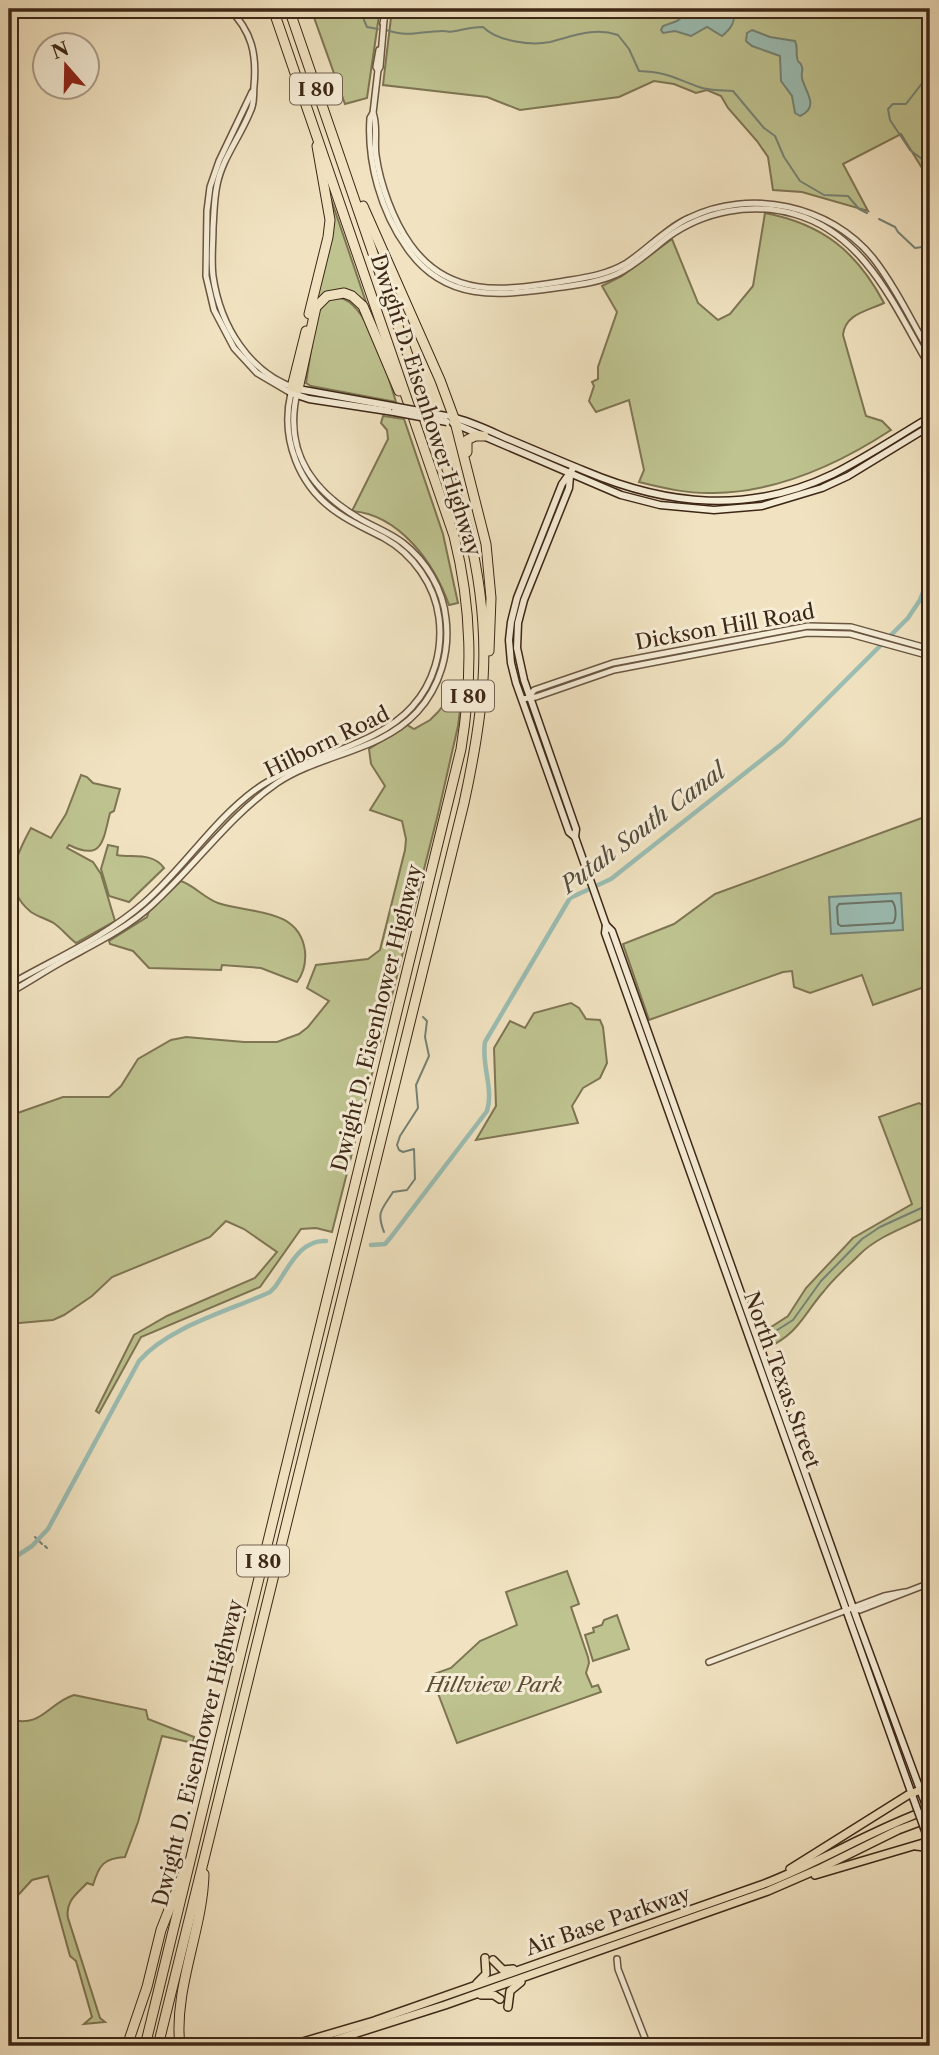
<svg xmlns="http://www.w3.org/2000/svg" width="939" height="2055" viewBox="0 0 939 2055" font-family="'Libre Caslon Text',serif">
	<style>
		.green { fill: #bec390; stroke: #7e7553; stroke-width: 2 }
		.water { fill: #9bbeb4; stroke: #758275; stroke-width: 2 }
		.lines { fill: none; stroke-linecap: round; stroke-linejoin: round }
		.shore { stroke: #6c7265; stroke-width: 2 }
		.stream { stroke: #758275; stroke-width: 2 }
		.canal { stroke: #9bbeb4; stroke-width: 4.5 }
		.tertiary-casing { stroke: #6a5641; stroke-width: 8 }
		.secondary-casing { stroke: #3d2716; stroke-width: 9 }
		.primary-casing { stroke: #3d2716; stroke-width: 10 }
		.motorway-casing { stroke: #3d2716; stroke-width: 11 }
		.tertiary { stroke: #f6edd7; stroke-width: 5 }
		.secondary { stroke: #f6edd7; stroke-width: 6 }
		.primary { stroke: #f1e3c1; stroke-width: 7 }
		.motorway { stroke: #f1e3c1; stroke-width: 9 }
		.secondary-bridge-casing { stroke: #3d2716; stroke-width: 9; stroke-linecap: butt }
		.secondary-bridge { stroke: #f6edd7; stroke-width: 6 }
		.labels { text-anchor: middle; stroke-width: 6; stroke-linejoin: round; paint-order: stroke }
		.shield { fill: #f6edd7; stroke: #746250; stroke-width: 2 }
		.shield-label { font-size: 19px; font-weight: bold; fill: #3d2716 }
		.street-label { font-size: 21px; fill: #3d2716; stroke: #f6edd7 }
		.park-label { font-size: 21px; font-style: italic; fill: #5d4e34; stroke: #f6edd7 }
		.water-label { font-size: 23px; font-style: italic; fill: #544d3e; stroke: #f6edd7 }
	</style>
	<rect width="100%" height="100%" fill="#f1e3c1"/>
	<filter id="stains"><feTurbulence type="fractalNoise" baseFrequency=".00286" numOctaves="4"/><feColorMatrix values="0 0 0 0 .2 0 0 0 0 .09 0 0 0 0 .02 0 0 0 .5 -.17"/></filter>
	<radialGradient id="worn" r=".72"><stop offset=".6" stop-color="#630" stop-opacity="0"/><stop offset="1" stop-color="#630" stop-opacity=".3"/></radialGradient>
	<g class="green">
		<polygon points="311,9 380,9 367,98 345,104"/>
		<polygon points="392,9 930,9 930,181 901,134 843,164 868,211 802,192 773,190 768,157 757,141 728,108 721,96 707,90 696,93 674,84 654,81 619,97 520,110 487,97 383,85"/>
		<polygon points="331,199 368,308 343,291 313,307 331,235"/>
		<path d="M765 213C823 224 857 252 884 303 867 311 845 314 843 335L866 416 882 421 891 430C839 464 778 492 714 493 688 494 663 488 639 482L644 470 629 400 596 412 589 401 594 386 592 382 598 379V367L617 312 602 286 622 276 672 239 698 303 718 320 730 314 753 286Z"/>
		<path d="M340 298C368 303 388 376 396 402L311 386 306 383 317 311 330 299Z"/>
		<path d="M383 416 404 419 443 534 458 603 449 605C434 563 400 515 352 511L388 439 387 430 381 423Z"/>
		<polygon points="461,682 462,696 458,726 438,814 332,1232 316,1228 301,1229 260,1287 141,1337 99,1413 96,1411 134,1335 167,1316 255,1278 277,1252 244,1229 226,1221 210,1237 112,1277 92,1296 64,1315 53,1320 9,1324 9,1116 63,1097 109,1097 121,1086 138,1059 171,1040 186,1037 244,1042 277,1042 299,1034 308,1027 329,1001 307,988 316,965 368,959 380,950 405,850 406,839 402,821 370,810 385,786 371,764 369,749 407,725 414,729 430,720 438,712"/>
		<path d="M81 775 87 777 93 783 120 789 114 811 110 813C103 840 103 862 69 845L67 848 93 862 101 874 115 921 76 943C68 937 63 930 55 924 48 919 38 917 31 912 0 887 16 855 31 828L51 838 66 814Z"/>
		<polygon points="930,815 930,985 873,1005 862,975 810,993 794,987 792,971 783,972 649,1020 623,944 674,924 715,894"/>
		<path d="M108 845 118 847 117 855C132 858 153 852 164 868L129 902 109 896 101 869Z"/>
		<path d="M181 881C195 886 204 898 218 903 250 914 299 907 305 951 306 962 304 973 297 982L261 968 222 965 221 970 149 968 133 951 110 944 109 941 147 917 149 911Z"/>
		<polygon points="571,1003 579,1008 586,1019 600,1020 603,1027 607,1063 600,1078 583,1088 572,1106 578,1123 476,1140 496,1106 494,1048 510,1021 525,1028 534,1013"/>
		<path d="M919 1103 924 1106 930 1105V1215C906 1227 878 1236 859 1255 847 1267 834 1278 824 1291 803 1315 799 1333 767 1348L762 1333 788 1316 806 1288 853 1238 912 1204 879 1117Z"/>
		<polygon points="567,1571 579,1604 571,1607 588,1657 589,1663 586,1673 592,1687 598,1685 601,1692 457,1743 431,1675 451,1668 480,1641 517,1625 506,1592"/>
		<polygon points="617,1615 629,1649 593,1661 585,1635 594,1632 593,1628 602,1625 604,1620"/>
		<path d="M74 1695 146 1710 148 1719 194 1737 193 1743 162 1736 138 1822 125 1857C104 1858 99 1865 93 1885L87 1883C77 1894 65 1901 68 1918L100 2018 105 2022 84 2024 92 2017 76 1961 70 1956 48 1876 32 1880 9 1905V1719C42 1729 48 1703 74 1695Z"/>
	</g>
	<g class="water">
		<path d="M717 9H731C738 19 731 29 722 36L707 27 691 36 675 31 663 33 661 30 663 26 677 21 686 14 703 11 710 13Z"/>
		<path d="M752 30 770 37 795 41C798 47 796 50 797 57 798 66 799 58 802 67 803 71 801 74 802 78 804 90 821 107 800 116L795 113 792 96 781 81 780 56 752 46 746 41 747 33Z"/>
		<polygon points="901,893 903,930 831,934 829,897"/>
	</g>
	<g class="lines">
		<path class="shore" d="M892 901C896 905 897 919 893 923L841 926 838 924 837 907 839 904Z"/>
		<g class="stream">
			<polyline points="365,9 364,20 367,27 378,29"/>
			<path d="M386 30C411 38 419 31 443 31 450 31 448 33 455 31 465 29 472 27 483 27 497 41 530 46 550 42 574 36 594 27 618 35L629 49 639 71C667 72 674 78 699 87 709 91 722 90 733 91L764 128 775 136 784 157 800 181 824 195 848 196 859 209 867 213"/>
			<polyline points="930,73 906,104 893,104 888,109 890,120 910,150 930,165"/>
			<polyline points="879,219 895,227 898,232 915,248 930,246"/>
			<path d="M384 1232C376 1211 382 1210 393 1192L407 1190 415 1179 414 1149 403 1152 399 1150 397 1145 400 1136 418 1108 416 1085 429 1056 425 1037 427 1021 423 1017"/>
			<polyline points="763,1339 793,1320 821,1281 862,1239 880,1227 930,1204"/>
			<polyline points="35,1537 42,1544"/>
			<polyline points="45,1546 47,1548"/>
		</g>
		<g class="canal">
			<path d="M371 1245 385 1244 391 1237 487 1111C494 1088 481 1065 485 1042L570 898 611 879 783 743 908 618 920 600 930 574"/>
			<path d="M9 1561 32 1546 48 1529 139 1361C168 1327 229 1311 270 1292L275 1287C288 1269 300 1239 326 1241"/>
		</g>
		<g class="tertiary-casing">
			<g id="tertiary">
				<path d="M384 20 380 67 378 70 373 113 370 118C367 162 381 212 407 248 444 302 498 296 555 288 576 285 597 283 617 274 636 265 651 250 668 237 704 211 751 202 794 214 866 234 895 308 930 367"/>
				<polyline points="383,23 387,9"/>
				<polyline points="378,70 376,67 379,50"/>
				<path d="M373 113C378 125 374 142 376 155 380 184 393 220 410 244 448 298 502 291 559 282 582 278 604 276 625 264 647 250 665 229 689 218 750 188 830 205 873 258 895 286 912 322 930 353"/>
				<polyline points="529,697 534,690 613,663 808,626 851,627 930,649"/>
				<polyline points="522,699 536,697 614,670 807,633 850,634 930,656"/>
				<path d="M9 985C54 959 104 938 144 903 183 869 213 821 255 790 300 757 377 747 412 707 434 683 443 650 439 618 435 585 413 554 384 538 369 530 352 523 338 513 299 487 280 439 291 393L257 373 234 348 214 310 206 276 207 211 210 187 219 161 252 92"/>
				<path d="M9 993C27 983 45 971 63 961 94 944 126 929 152 905 196 865 228 817 277 783 320 754 380 752 417 712 440 687 450 652 446 619 443 589 426 561 403 543 389 532 371 526 357 517 308 488 283 446 298 389 249 374 220 325 213 276 211 260 213 244 213 228 214 213 214 199 217 185 222 159 240 137 250 112 255 103 253 96 254 86 257 55 252 31 229 9"/>
				<polyline points="855,1609 860,1610 930,1583"/>
				<polyline points="709,1662 884,1596 905,1592"/>
				<polyline points="617,1959 618,1969 648,2046"/>
			</g>
		</g>
		<g class="secondary-casing">
			<g id="secondary">
				<polyline points="292,387 291,393 309,399 394,412"/>
				<polyline points="298,389 392,406"/>
				<path d="M451 417C470 421 488 430 506 438 532 449 558 460 585 471 668 506 750 514 833 474 867 457 898 436 930 417"/>
				<polyline points="453,423 621,495 660,505 714,510 762,506 822,488 848,476 930,426"/>
				<polyline points="574,467 562,484 517,598 511,622 509,640 511,663 516,683 569,832 575,837 606,925 612,931 857,1619 925,1803"/>
				<polyline points="570,476 569,488 524,600 518,623 517,648 524,680 576,829 575,837"/>
				<polyline points="606,925 605,933 916,1806"/>
				<polyline points="924,1828 930,1845"/>
			</g>
		</g>
		<g class="primary-casing">
			<g id="primary">
				<polyline points="916,1846 925,1847 930,1857"/>
				<polyline points="790,1869 908,1795 930,1786"/>
				<polyline points="815,1875 930,1841"/>
				<polyline points="493,1960 503,1970 513,1969"/>
				<polyline points="477,1983 486,1974 485,1958"/>
				<polyline points="481,1995 494,1995 500,1999"/>
				<polyline points="508,2007 510,1991 521,1982"/>
				<path d="M289 2046 374 2021 764 1884C821 1862 873 1829 930 1809"/>
				<polyline points="316,2046 445,2005 768,1891 821,1868 898,1830 930,1818"/>
			</g>
		</g>
		<g class="motorway-casing">
			<g id="motorway">
				<polyline points="363,206 440,380 454,418 486,544 491,598 489,651"/>
				<polyline points="309,314 328,237 330,220 317,146"/>
				<polyline points="292,387 306,331"/>
				<polyline points="298,389 316,307 327,296 344,293 352,296 363,306 399,391"/>
				<polyline points="467,452 467,440 475,436 484,436"/>
				<polyline points="127,2046 147,1987 161,1930 183,1874"/>
				<path d="M145 2046 461 749C473 676 472 608 454 536L273 9"/>
				<path d="M158 2046 464 803C486 702 493 631 468 530L289 9"/>
				<path d="M180 2046C173 1990 203 1929 204 1874"/>
			</g>
		</g>
		<use href="#tertiary" class="tertiary"/>
		<use href="#secondary" class="secondary"/>
		<use href="#primary" class="primary"/>
		<use href="#motorway" class="motorway"/>
		<g class="secondary-bridge-casing">
			<g id="secondary-bridge">
				<polyline points="392,406 446,416"/>
				<polyline points="394,412 447,422"/>
				<polyline points="925,1803 930,1817"/>
				<polyline points="916,1806 924,1828"/>
			</g>
		</g>
		<use href="#secondary-bridge" class="secondary-bridge"/>
	</g>
	<g class="labels">
		<g class="shield">
			<rect x="290" y="73.5" width="52" height="31" rx="5"/>
			<rect x="442" y="680.5" width="52" height="31" rx="5"/>
			<rect x="237" y="1545.5" width="52" height="31" rx="5"/>
		</g>
		<g class="shield-label">
			<text x="316" y="96">I 80</text>
			<text x="468" y="703">I 80</text>
			<text x="263" y="1568">I 80</text>
		</g>
		<g class="street-label">
			<text transform="translate(426 405) rotate(72)" y="7">Dwight D. Eisenhower Highway</text>
			<text transform="translate(725 627) rotate(-10)" y="7">Dickson Hill Road</text>
			<text transform="translate(327 742) rotate(-26)" y="7">Hilborn Road</text>
			<text transform="translate(377 1018) rotate(-76)" y="7">Dwight D. Eisenhower Highway</text>
			<text transform="translate(782 1380) rotate(70)" y="7">North Texas Street</text>
			<text transform="translate(198 1753) rotate(-76)" y="7">Dwight D. Eisenhower Highway</text>
			<text transform="translate(608 1921) rotate(-19)" y="7">Air Base Parkway</text>
		</g>
		<g class="park-label">
			<text x="494" y="1692">Hillview Park</text>
		</g>
		<g class="water-label">
			<text transform="translate(643 828) rotate(-37)" y="8">Putah South Canal</text>
		</g>
	</g>
	<rect width="939" height="2055" fill="none" stroke="#f1e3c1" stroke-width="35"/>
	<rect x="10" y="10" width="918" height="2034" fill="none" stroke="#3d2716" stroke-width="3.5"/>
	<rect x="18" y="18" width="904" height="2020" fill="none" stroke="#3d2716" stroke-width="2"/>
	<g transform="translate(66 66) rotate(340)"><circle r="33" fill="#f6edd7" stroke="#ac9e8a" stroke-width="2"/>
	<path d="M0-5L12 26L0 18L-12 26Z" fill="#8f2418"/>
	<text y="-10" font-size="19" font-weight="bold" text-anchor="middle" fill="#3d2716">N</text>
	</g>
	<rect width="100%" height="100%" filter="url(#stains)"/>
	<rect width="100%" height="100%" fill="url(#worn)"/>
</svg>
